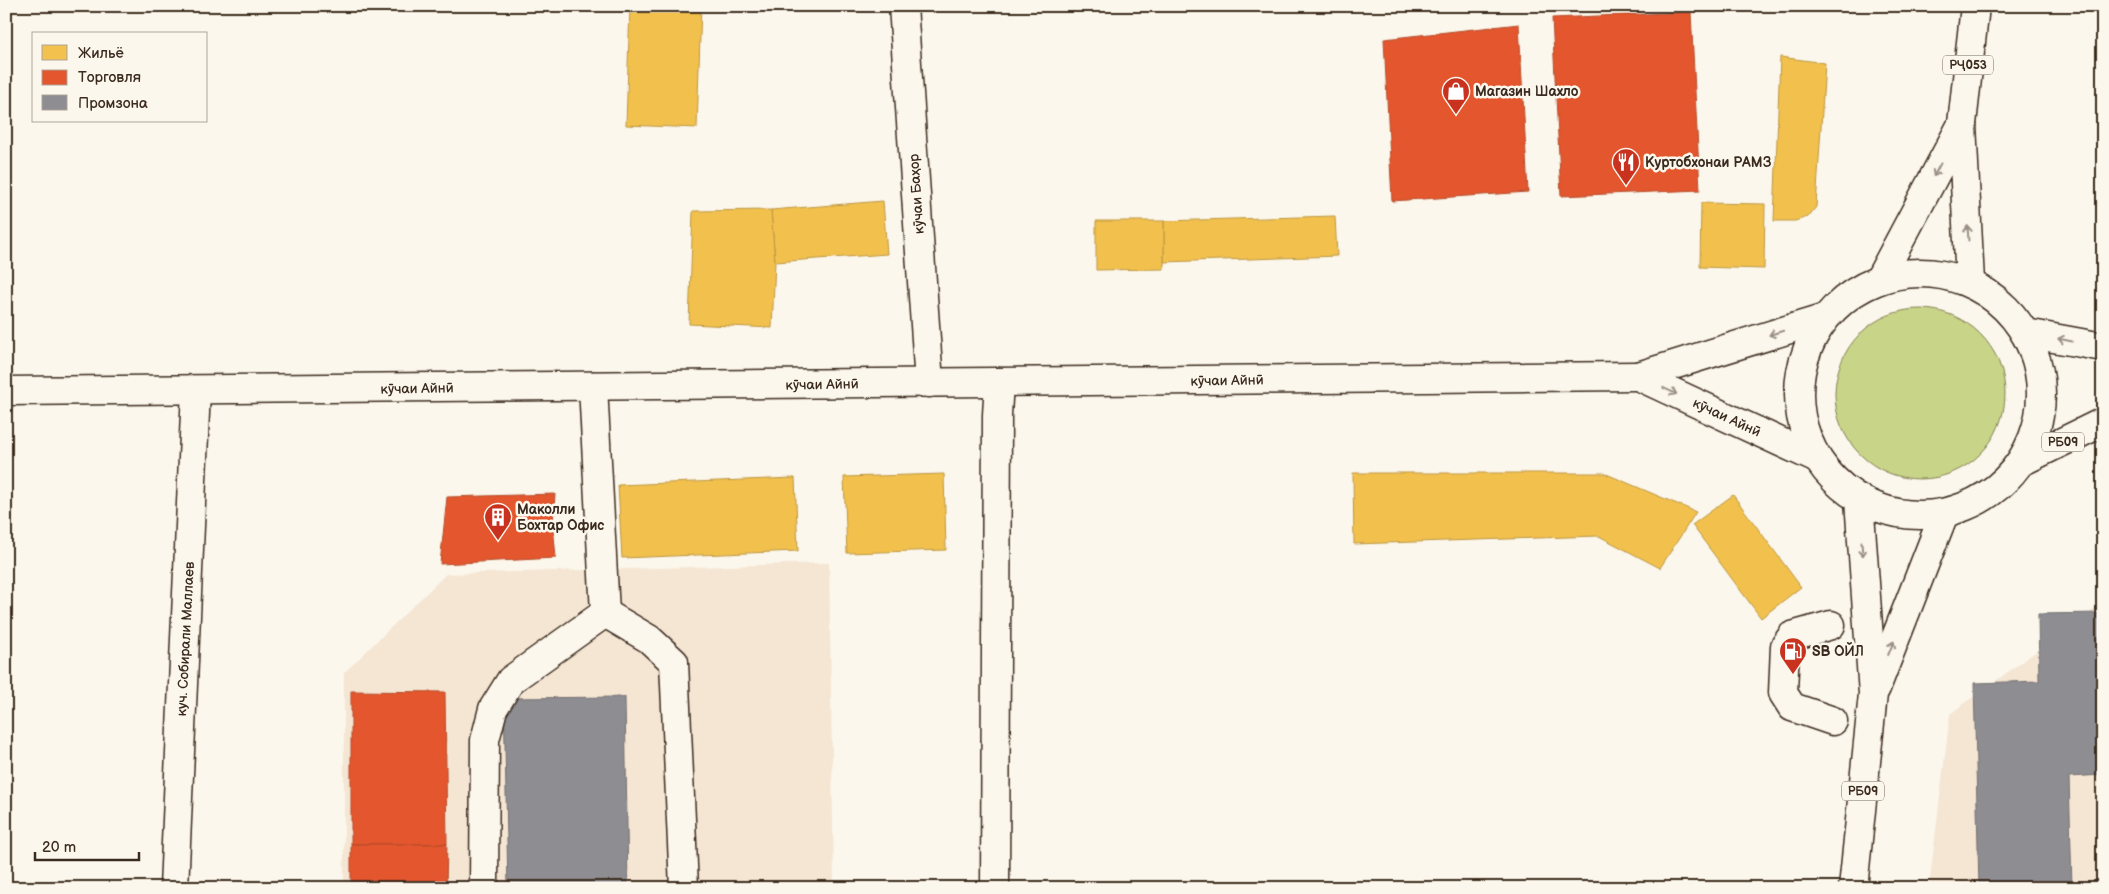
<svg xmlns="http://www.w3.org/2000/svg" width="2109" height="894" viewBox="0 0 2109 894" font-family="'Balsamiq Sans',sans-serif">
	<style>
		.built { fill: #f5e5d3 }
		.green { fill: #c8d488; stroke: #827f53 }
		.homes { fill: #f2c14e; stroke: #bb9440 }
		.shops { fill: #e4572e; stroke: #b14a29 }
		.industry { fill: #8d8d92; stroke: #746f6f }
		.lines { fill: none; stroke-linecap: round; stroke-linejoin: round }
		.minor-casing { stroke: #3b2a1e; stroke-width: 31 }
		.major-casing { stroke: #3b2a1e; stroke-width: 31 }
		.highway-casing { stroke: #3b2a1e; stroke-width: 31 }
		.minor { stroke: #fbf7ec; stroke-width: 28 }
		.major { stroke: #fbf7ec; stroke-width: 28 }
		.highway { stroke: #fbf7ec; stroke-width: 28 }
		.oneway { stroke: #9b9085 }
		.labels { text-anchor: middle; stroke-width: 5; stroke-linejoin: round; paint-order: stroke }
		.shield { fill: #fbf7ec; stroke: #75685c; stroke-width: 1 }
		.shield-label { font-size: 12px; font-weight: bold; fill: #3b2a1e }
		.poi-label { font-size: 14px; font-weight: bold; fill: #3b2a1e; stroke: #fbf7ec; text-anchor: start }
		.street-label { font-size: 14px; fill: #3b2a1e; stroke: #fbf7ec }
	</style>
	<rect width="100%" height="100%" fill="#fbf7ec"/>
	<filter id="ink" filterUnits="userSpaceOnUse"><feTurbulence type="fractalNoise" baseFrequency=".02" numOctaves="2"/><feDisplacementMap in="SourceGraphic" scale="10" xChannelSelector="R" yChannelSelector="G"/><feConvolveMatrix kernelMatrix="1 2 1 2 8 2 1 2 1" color-interpolation-filters="sRGB"/></filter>
	<g filter="url(#ink)">
		<g class="built">
			<polygon points="829,563 834,888 344,888 344,673 446,574"/>
			<polygon points="2103,603 2103,888 1929,888 1950,714"/>
		</g>
		<circle class="green" cx="1920" cy="394" r="85"/>
		<g class="homes">
			<polygon points="630,6 701,6 697,128 626,125"/>
			<polygon points="1780,57 1825,63 1816,207 1808,217 1795,221 1774,221"/>
			<polygon points="883,201 887,254 775,262 771,210"/>
			<polygon points="1701,203 1765,204 1764,269 1700,267"/>
			<polygon points="771,210 775,262 772,328 689,324 693,211"/>
			<polygon points="1335,216 1337,256 1164,262 1164,221"/>
			<polygon points="1096,221 1164,221 1164,269 1096,270"/>
			<polygon points="1353,473 1604,473 1696,512 1660,568 1599,536 1354,544"/>
			<polygon points="944,474 946,550 847,553 844,477"/>
			<polygon points="795,478 798,551 622,558 618,485"/>
			<polygon points="1733,495 1801,587 1761,618 1692,525"/>
		</g>
		<g class="shops">
			<polygon points="1691,12 1700,190 1561,196 1552,18"/>
			<polygon points="1519,24 1528,192 1392,201 1384,39"/>
			<polygon points="555,494 553,524 556,558 440,564 447,497"/>
			<polygon points="351,691 445,692 447,844 351,844"/>
			<polygon points="351,844 447,844 446,888 351,888"/>
		</g>
		<g class="industry">
			<polygon points="2103,613 2103,775 2069,777 2072,888 1979,888 1974,683 2039,681 2038,614"/>
			<polygon points="625,697 628,888 508,888 504,698"/>
		</g>
		<g class="lines">
			<g class="minor-casing">
				<g id="minor">
					<polyline points="903,6 929,383"/>
					<polyline points="593,386 605,613"/>
					<polyline points="605,613 649,639 674,662 684,888"/>
					<polyline points="1831,625 1792,636 1785,646 1783,693 1792,707 1833,721"/>
					<polyline points="174,888 196,390"/>
					<polyline points="484,888 485,740 493,709 511,680 605,613"/>
					<polyline points="995,888 997,415 999,382"/>
				</g>
			</g>
			<g class="major-casing">
				<g id="major">
					<polyline points="1962,124 1975,6"/>
					<polyline points="1880,278 1962,124 1970,282"/>
					<polyline points="6,391 1638,376"/>
					<polyline points="1815,458 1638,376 1822,319"/>
				</g>
			</g>
			<g class="highway-casing">
				<g id="highway">
					<circle cx="1920" cy="394" r="121"/>
					<polyline points="2026,333 2103,347"/>
					<polyline points="2023,461 2103,422"/>
					<polyline points="1876,688 1944,514"/>
					<polyline points="1853,888 1873,694 1859,500"/>
				</g>
			</g>
			<use href="#minor" class="minor"/>
			<use href="#major" class="major"/>
			<use href="#highway" class="highway"/>
		</g>
		<defs><path id="oneway-shaft" d="M-6 0H5M1.5-3L5.5 0L1.5 3" fill="none" stroke-width="1.6" stroke-linecap="round" stroke-linejoin="round" transform="scale(1.25)"/></defs>
		<g class="oneway">
			<use href="#oneway-shaft" transform="translate(1937 170) rotate(118)"/>
			<use href="#oneway-shaft" transform="translate(1968 233) rotate(-93)"/>
			<use href="#oneway-shaft" transform="translate(1776 333) rotate(163)"/>
			<use href="#oneway-shaft" transform="translate(2065 340) rotate(-169)"/>
			<use href="#oneway-shaft" transform="translate(1670 391) rotate(25)"/>
			<use href="#oneway-shaft" transform="translate(1862 549) rotate(86)"/>
			<use href="#oneway-shaft" transform="translate(1891 648) rotate(-68)"/>
		</g>
	</g>
	<defs>
		<g id="shop-pin" transform="scale(1.4375)"><path d="M0 17L-7.5 6A9.5 9.5 0 1 1 7.5 6Z" fill="#c8321e" stroke="#fbf7ec"/><path d="M-5-2.5h2.3a2.7 3.5 0 0 1 5.4 0H5L5.5 6h-11ZM-1.5-2.5h3a1.5 2.3 0 0 0-3 0Z" fill="#fff"/></g>
		<g id="restaurant-pin" transform="scale(1.4375)"><path d="M0 17L-7.5 6A9.5 9.5 0 1 1 7.5 6Z" fill="#c8321e" stroke="#fbf7ec"/><path d="M-5-6h1v4h1v-4h1v4h1v-4h1v5L-1.5 .5V6h-2V.5L-5-1ZM5-6V6H3V1.5H1.5Q1.5-4 5-6Z" fill="#fff"/></g>
		<g id="building-pin" transform="scale(1.4375)"><path d="M0 17L-7.5 6A9.5 9.5 0 1 1 7.5 6Z" fill="#c8321e" stroke="#fbf7ec"/><path d="M-4-6H4V6H1V3H-1V6H-4ZM-2.5-4.3h1.7v1.8h-1.7ZM.8-4.3h1.7v1.8H.8ZM-2.5-1h1.7V.8h-1.7ZM.8-1h1.7V.8H.8Z" fill="#fff"/></g>
		<g id="fuel-pin" transform="scale(1.4375)"><path d="M0 17L-7.5 6A9.5 9.5 0 1 1 7.5 6Z" fill="#c8321e" stroke="#fbf7ec"/><path d="M-5.5-6h7V0h2V4h1.3V-2.5L3-4.5l.8-.8L6-3V5H2.5V1h-1V6h-7ZM-4.2-4.7v3.2H.2V-4.7Z" fill="#fff"/></g>
	</defs>
	<g fill-rule="evenodd">
		<use href="#shop-pin" x="1456" y="91"/>
		<use href="#restaurant-pin" x="1626" y="162"/>
		<use href="#building-pin" x="498" y="517"/>
		<use href="#fuel-pin" x="1793" y="651"/>
	</g>
	<g class="labels">
		<g class="shield">
			<rect x="1943" y="55.5" width="50" height="19" rx="4"/>
			<rect x="2042" y="432.5" width="42" height="19" rx="4"/>
			<rect x="1842" y="781.5" width="42" height="19" rx="4"/>
		</g>
		<g class="shield-label">
			<text x="1968" y="69">РҶ053</text>
			<text x="2063" y="446">РБ09</text>
			<text x="1863" y="795">РБ09</text>
		</g>
		<g class="poi-label">
			<text x="1475" y="96">Магазин Шахло</text>
			<text x="1645" y="167">Куртобхонаи РАМЗ</text>
			<text x="517" y="514">Маколли<tspan x="517" dy="16">Бохтар Офис</tspan></text>
			<text x="1812" y="656">SB ОЙЛ</text>
		</g>
		<g class="street-label">
			<text transform="translate(916 194) rotate(-94)" y="5">кӯчаи Баҳор</text>
			<text transform="translate(1227 380) rotate(-1)" y="5">кӯчаи Айнӣ</text>
			<text transform="translate(822 384) rotate(-1)" y="5">кӯчаи Айнӣ</text>
			<text transform="translate(417 388) rotate(-1)" y="5">кӯчаи Айнӣ</text>
			<text transform="translate(1727 417) rotate(25)" y="5">кӯчаи Айнӣ</text>
			<text transform="translate(185 639) rotate(-87)" y="5">куч. Собирали Маллаев</text>
		</g>
	</g>
	<rect width="2109" height="894" fill="none" stroke="#fbf7ec" stroke-width="25"/>
	<rect x="12" y="12" width="2084" height="869" fill="none" stroke="#3b2a1e" stroke-width="2" filter="url(#ink)"/>
	<rect x="32" y="32" width="175" height="90" fill="#fbf7ec" stroke="#aea59a"/>
	<rect x="42" y="45" width="25" height="15" fill="#f2c14e" stroke="#aea59a"/>
	<text x="78" y="58" font-size="15" fill="#3b2a1e">Жильё</text>
	<rect x="42" y="70" width="25" height="15" fill="#e4572e" stroke="#aea59a"/>
	<text x="78" y="82" font-size="15" fill="#3b2a1e">Торговля</text>
	<rect x="42" y="95" width="25" height="15" fill="#8d8d92" stroke="#aea59a"/>
	<text x="78" y="108" font-size="15" fill="#3b2a1e">Промзона</text>
	<path d="M35 852v8h104v-8" fill="none" stroke="#3b2a1e" stroke-width="2.5"/>
	<text x="42" y="852" font-size="15" fill="#3b2a1e" stroke="#fbf7ec" stroke-width="4" paint-order="stroke">20 m</text>
</svg>
